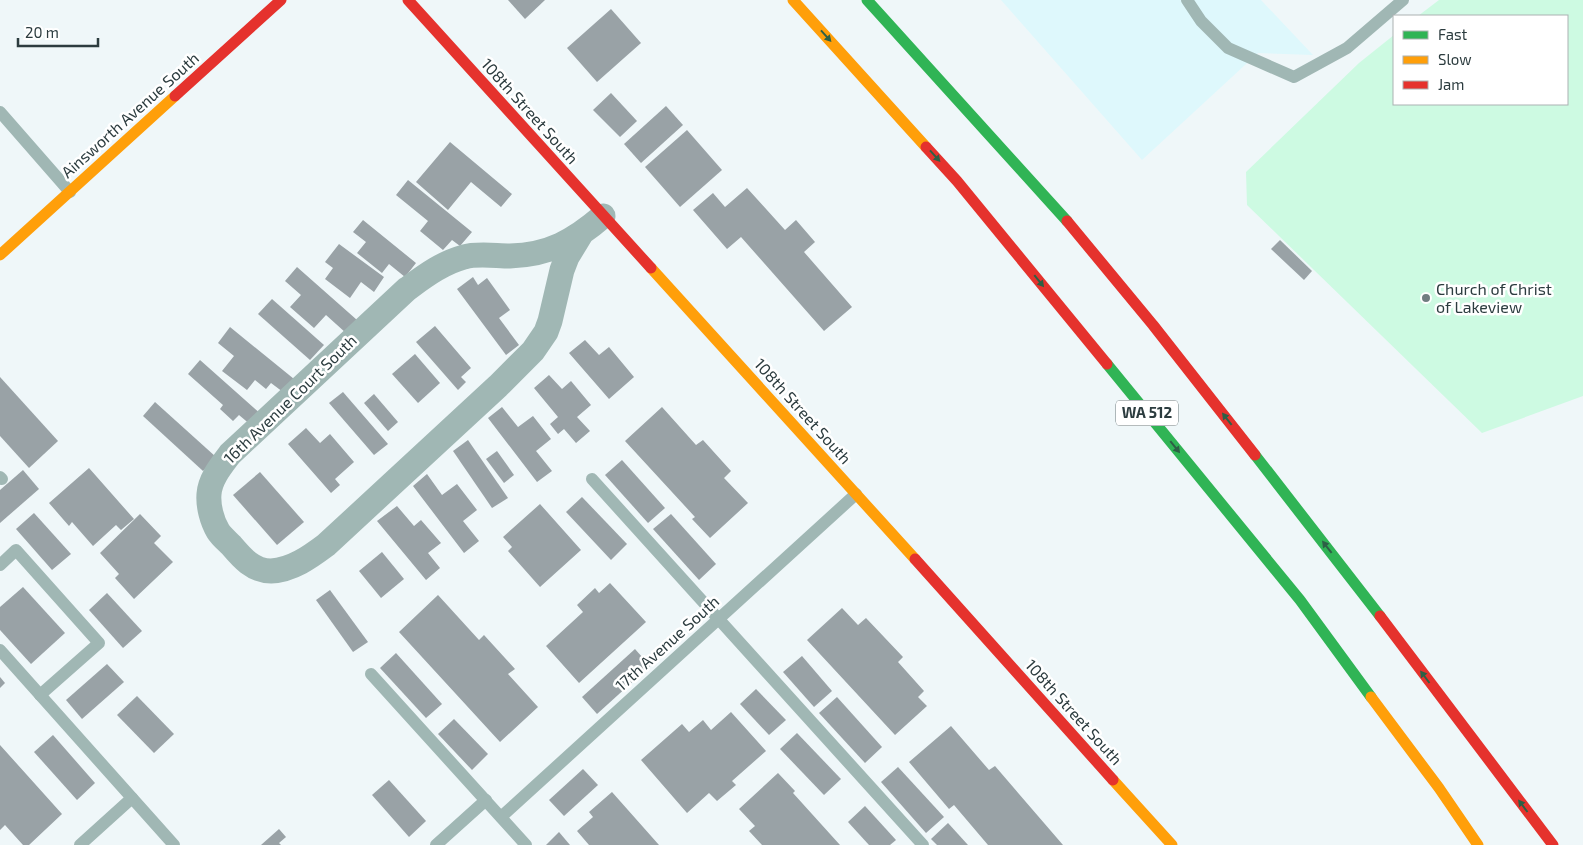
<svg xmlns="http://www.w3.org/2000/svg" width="1583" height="845" viewBox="0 0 1583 845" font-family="'Exo 2',sans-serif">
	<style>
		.built { fill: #def8fc }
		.green { fill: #cdfae2 }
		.building { fill: #99a2a6 }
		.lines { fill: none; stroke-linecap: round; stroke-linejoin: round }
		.lane { stroke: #a0b7b4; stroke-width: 12 }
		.street { stroke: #a0b7b4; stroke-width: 25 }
		.fast { stroke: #30b455; stroke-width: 11 }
		.slow { stroke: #ff9f0a; stroke-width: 11 }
		.jam { stroke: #e5322d; stroke-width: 11 }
		.oneway { fill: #2d6046 }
		.poi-dot { fill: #707d80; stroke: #fff; stroke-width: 2 }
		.labels { text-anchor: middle; stroke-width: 5; stroke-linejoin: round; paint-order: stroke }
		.shield { fill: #fff; stroke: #6b7679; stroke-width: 1 }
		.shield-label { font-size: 15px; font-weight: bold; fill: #2c3c3f }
		.street-label { font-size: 16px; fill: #2c3c3f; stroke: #fff }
		.poi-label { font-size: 16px; fill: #2c3c3f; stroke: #fff; text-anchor: start }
	</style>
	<rect width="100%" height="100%" fill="#eff7f9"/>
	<polygon class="built" points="1001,0 1261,0 1313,55 1258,53 1142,160"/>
	<polygon class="green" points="1439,0 1583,0 1583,396 1482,433 1247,205 1246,172 1359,63 1394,35 1394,104 1567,104 1567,16 1418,16"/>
	<g class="building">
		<polygon points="508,0 545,0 525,19"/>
		<polygon points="611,9 641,43 597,82 567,48"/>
		<polygon points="611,93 637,121 620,137 593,110"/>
		<polygon points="666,106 683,125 641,163 624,144"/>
		<polygon points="687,130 722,170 680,207 645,167"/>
		<polygon points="450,142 512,194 501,207 471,182 448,210 416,182"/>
		<polygon points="408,180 472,232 460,246 452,240 443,250 420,231 428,221 396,195"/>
		<polygon points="747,188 785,230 796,220 815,242 804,252 852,307 824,331 741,237 727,249 693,210 713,193 725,207"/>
		<polygon points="363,220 416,263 405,277 389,264 382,273 357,253 366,242 353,232"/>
		<polygon points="1280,240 1312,271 1304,280 1271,249"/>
		<polygon points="339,244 384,277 374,292 361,282 350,298 325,279 333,268 325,262"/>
		<polygon points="297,267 357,320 346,333 326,315 314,328 290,307 301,295 285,281"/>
		<polygon points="473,277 478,285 487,278 510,310 499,318 519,345 506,355 457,289"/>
		<polygon points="272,299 324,345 310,360 258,314"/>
		<polygon points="435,326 471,368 461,377 466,382 458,390 416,342"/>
		<polygon points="230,327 294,379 283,392 271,383 266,389 255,380 247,390 222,371 234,356 218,343"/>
		<polygon points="585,340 599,355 609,347 634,377 609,399 569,353"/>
		<polygon points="415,354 440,383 418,403 392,374"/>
		<polygon points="200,360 262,415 252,426 239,415 233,421 220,409 223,405 188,374"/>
		<polygon points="549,375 562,389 571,381 591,405 577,417 590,431 576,443 564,429 558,434 550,424 558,417 534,388"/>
		<polygon points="0,377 58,441 29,468 0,436"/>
		<polygon points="343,392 388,444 374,455 329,403"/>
		<polygon points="374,394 398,422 388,431 364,403"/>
		<polygon points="155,402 216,457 203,471 143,416"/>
		<polygon points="502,407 518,427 533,416 551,439 536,451 552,471 537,482 488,418"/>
		<polygon points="662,407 696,445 703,440 731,471 724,478 748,503 710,538 692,519 695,517 625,441"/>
		<polygon points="306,428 320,443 330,434 354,462 335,479 340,485 331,493 288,444"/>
		<polygon points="468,440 508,498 492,508 453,451"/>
		<polygon points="497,451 514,475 504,483 486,459"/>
		<polygon points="622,460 665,508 648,523 605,475"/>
		<polygon points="89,468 134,519 121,530 116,525 93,546 72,522 69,526 49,503"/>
		<polygon points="23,470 39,489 0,523 0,490"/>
		<polygon points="260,472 304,522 277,545 233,495"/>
		<polygon points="427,474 442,495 457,484 477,510 463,521 479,541 464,553 413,486"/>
		<polygon points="582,497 627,544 611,560 566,512"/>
		<polygon points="540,504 581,550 540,587 508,551 512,547 503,537"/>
		<polygon points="397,506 414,526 421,520 441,543 428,553 440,568 426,580 377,521"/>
		<polygon points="34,513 71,554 52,570 16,529"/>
		<polygon points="140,514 161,536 154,543 173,562 134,599 115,578 119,574 100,553"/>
		<polygon points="671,514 716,564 699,580 653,529"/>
		<polygon points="382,552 404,579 381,598 359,571"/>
		<polygon points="610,583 646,622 579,683 546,646 583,612 577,605 595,588 599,593"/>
		<polygon points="23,587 65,633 31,664 0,630 0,607"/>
		<polygon points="330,590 368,642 353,652 316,600"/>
		<polygon points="107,593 142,631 123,648 89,610"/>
		<polygon points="438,595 479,640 484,635 515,669 508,674 538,707 500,742 399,632"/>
		<polygon points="842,608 858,625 866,618 903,657 898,662 924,691 918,697 927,706 895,735 807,640"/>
		<polygon points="635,649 650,666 597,714 582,697"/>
		<polygon points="396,653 442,704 426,718 380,668"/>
		<polygon points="802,656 832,691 814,707 783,672"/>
		<polygon points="107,664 124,682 82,719 66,700"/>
		<polygon points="0,677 5,683 0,688"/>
		<polygon points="756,689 786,720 769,735 740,704"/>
		<polygon points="137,696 174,734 154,753 117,715"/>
		<polygon points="837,697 882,747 865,763 819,713"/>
		<polygon points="731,712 766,751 732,781 736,785 717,801 709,793 687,813 641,760 682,724 689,732 703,720 711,730"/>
		<polygon points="454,719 488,754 472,770 438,734"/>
		<polygon points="951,726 989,770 995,766 1063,845 988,845 954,805 949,809 909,762"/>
		<polygon points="797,733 841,779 824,795 780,749"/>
		<polygon points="53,735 95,783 77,800 34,752"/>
		<polygon points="0,745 62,814 29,845 23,845 5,825 0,830"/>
		<polygon points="898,767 944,817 926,833 881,782"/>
		<polygon points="583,769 598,785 564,816 549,800"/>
		<polygon points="778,773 795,791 793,793 840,845 762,845 749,831 755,826 739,809"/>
		<polygon points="389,780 426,821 409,837 372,795"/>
		<polygon points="612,792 659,845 589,845 577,831 593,817 589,812"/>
		<polygon points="865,806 896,840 890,845 869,845 848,822"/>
		<polygon points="948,823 968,845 937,845 931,839"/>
		<polygon points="279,829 286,837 279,843 281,845 261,845"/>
		<polygon points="559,832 570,845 546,845"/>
	</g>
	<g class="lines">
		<g class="lane">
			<polyline points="1187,0 1201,21 1228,48 1294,77 1347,48 1403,0"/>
			<polyline points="0,112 70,192"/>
			<polyline points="0,477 2,479"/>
			<polyline points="592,479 923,845"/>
			<polyline points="0,565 16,550 99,643 40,695"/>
			<polyline points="0,650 174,845"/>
			<polyline points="371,674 526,845"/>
			<polyline points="501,817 856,494"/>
			<polyline points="80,845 132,798"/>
			<polyline points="436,845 486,800"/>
		</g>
		<path class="street" d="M581 234 567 257 562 270 550 321 546 332 533 351 498 386 326 545C310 557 292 570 271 571 253 571 242 558 231 545 227 541 221 536 218 531 212 521 208 506 209 494 210 479 221 466 230 454L407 289C425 276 442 263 464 257 477 253 496 256 510 256 549 255 574 241 603 216"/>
		<g class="fast">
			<polyline points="867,0 1067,221"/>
			<polyline points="1107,364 1300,600 1371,697"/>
			<polyline points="1255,455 1380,616"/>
		</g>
		<g class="slow">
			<polyline points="793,0 926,147"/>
			<polyline points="0,255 175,96"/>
			<polyline points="651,268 915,559"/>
			<polyline points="1371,697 1439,788 1478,845"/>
			<polyline points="1113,780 1172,845"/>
		</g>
		<g class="jam">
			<polyline points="408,0 651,268"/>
			<polyline points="175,96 281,0"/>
			<polyline points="926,147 957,181 1107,364"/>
			<polyline points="1067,221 1153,325 1255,455"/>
			<polyline points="915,559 1113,780"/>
			<polyline points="1380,616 1553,845"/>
		</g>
	</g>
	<defs><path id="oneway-solid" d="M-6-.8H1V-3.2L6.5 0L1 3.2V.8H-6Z" transform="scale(1.25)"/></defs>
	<g class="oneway">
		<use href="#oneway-solid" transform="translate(826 36) rotate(48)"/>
		<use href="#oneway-solid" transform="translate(935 156) rotate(48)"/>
		<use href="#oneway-solid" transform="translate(1039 281) rotate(51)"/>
		<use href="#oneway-solid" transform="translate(1227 419) rotate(-128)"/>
		<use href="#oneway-solid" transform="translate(1175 447) rotate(51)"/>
		<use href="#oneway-solid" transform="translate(1327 547) rotate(-128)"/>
		<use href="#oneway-solid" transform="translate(1425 677) rotate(-127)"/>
		<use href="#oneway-solid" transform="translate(1523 806) rotate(-127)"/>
	</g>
	<circle class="poi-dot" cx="1426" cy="298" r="5"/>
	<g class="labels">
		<rect class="shield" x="1116" y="400.5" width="62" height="25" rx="4"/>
		<g class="shield-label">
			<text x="1147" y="418">WA 512</text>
		</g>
		<g class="street-label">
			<text transform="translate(530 111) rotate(48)" y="6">108th Street South</text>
			<text transform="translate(130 115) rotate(-42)" y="6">Ainsworth Avenue South</text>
			<text transform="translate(290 399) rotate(-44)" y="6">16th Avenue Court South</text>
			<text transform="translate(803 411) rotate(48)" y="6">108th Street South</text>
			<text transform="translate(667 643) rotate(-42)" y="6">17th Avenue South</text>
			<text transform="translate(1074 712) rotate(48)" y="6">108th Street South</text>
		</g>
		<g class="poi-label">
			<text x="1436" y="295">Church of Christ<tspan x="1436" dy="18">of Lakeview</tspan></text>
		</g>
	</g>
	<rect x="1393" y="15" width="175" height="90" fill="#ffffff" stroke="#abb1b2"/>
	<rect x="1403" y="31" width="25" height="8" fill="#30b455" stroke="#abb1b2"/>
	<text x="1438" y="40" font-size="15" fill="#2c3c3f">Fast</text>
	<rect x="1403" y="56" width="25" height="8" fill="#ff9f0a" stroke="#abb1b2"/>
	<text x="1438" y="65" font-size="15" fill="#2c3c3f">Slow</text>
	<rect x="1403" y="81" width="25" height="8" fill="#e5322d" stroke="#abb1b2"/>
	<text x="1438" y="90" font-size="15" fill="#2c3c3f">Jam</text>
	<path d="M18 38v8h80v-8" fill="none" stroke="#2c3c3f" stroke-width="2.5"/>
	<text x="25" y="38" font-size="15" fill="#2c3c3f" stroke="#ffffff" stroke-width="4" paint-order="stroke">20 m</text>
</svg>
